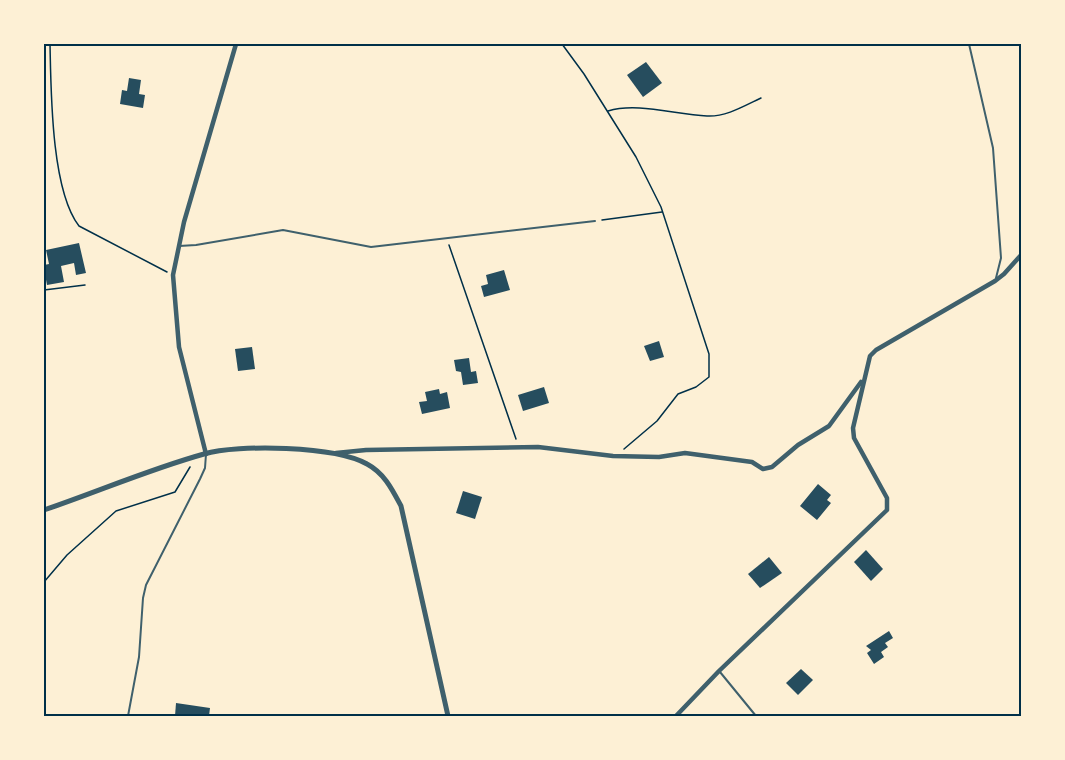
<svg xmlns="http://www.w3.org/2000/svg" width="1065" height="760" viewBox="0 0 1065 760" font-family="Raleway,sans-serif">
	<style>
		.building { fill: #264d5e }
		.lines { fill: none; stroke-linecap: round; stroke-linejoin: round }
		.path { stroke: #003049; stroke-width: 1.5 }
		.service { stroke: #3f606c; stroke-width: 2 }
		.minor { stroke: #3f606c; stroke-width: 4.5 }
		.tertiary { stroke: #3f606c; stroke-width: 5 }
		.neatline { fill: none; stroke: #003049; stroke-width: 2 }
	</style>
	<rect width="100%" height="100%" fill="#fdf0d5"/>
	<g class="building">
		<polygon points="646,62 662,83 643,97 627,75"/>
		<polygon points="129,78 141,80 139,94 145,95 143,108 120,104 122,90 127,91"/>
		<polygon points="79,243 86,273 76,275 74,263 61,266 64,282 47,285 44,269 44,265 49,264 46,250"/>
		<polygon points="504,270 510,290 484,297 481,286 488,284 486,275"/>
		<polygon points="659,341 664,357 650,361 644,346"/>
		<polygon points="252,347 255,369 238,371 235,349"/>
		<polygon points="469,358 471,372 476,371 478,383 463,385 461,372 456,371 454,360"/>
		<polygon points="544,387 549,403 523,411 518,395"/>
		<polygon points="439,389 440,394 447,392 450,408 422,414 419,402 427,401 425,392"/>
		<polygon points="818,484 831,495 827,500 831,503 817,520 800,506"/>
		<polygon points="463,491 482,497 475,519 456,513"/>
		<polygon points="866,550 883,569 871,581 854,562"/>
		<polygon points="769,557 782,573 760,588 748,574"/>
		<polygon points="889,631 893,638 885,643 888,647 881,652 884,657 874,664 867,653 871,650 866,646"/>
		<polygon points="801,669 813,680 798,695 786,683"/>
		<polygon points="176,703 210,708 209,716 175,716"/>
	</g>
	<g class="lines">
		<g class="path">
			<path d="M50 44C51 90 51 190 79 226L167 272"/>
			<polyline points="562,44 584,74 636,157 661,207 709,354 709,377 696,387 678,394 657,421 624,449"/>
			<path d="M608 111C638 102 676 115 707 116 726 117 744 106 761 98"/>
			<polyline points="602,220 662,212"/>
			<polyline points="449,245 516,439"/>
			<polyline points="44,290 85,285"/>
			<polyline points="44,582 67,555 116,511 175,492 190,467"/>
		</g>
		<g class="service">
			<polyline points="969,44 993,148 1001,258 996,278"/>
			<polyline points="179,246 196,245 283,230 371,247 595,221"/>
			<polyline points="720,672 756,716"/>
			<polyline points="128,716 139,657 143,598 146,585 200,479 205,468 206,454"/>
		</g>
		<g class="minor">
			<polyline points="336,453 366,450 538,447 613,456 659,457 685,453 752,462 763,469 772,467 798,445 829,426 861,382"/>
			<polyline points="206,454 179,347 173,275 184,222 236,44"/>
			<polyline points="676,716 719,671 887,510 887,498 854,438 853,428 870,356 876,350 995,281 1004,274 1022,254"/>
		</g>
		<path class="tertiary" d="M44 510C97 492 150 469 204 454 238 444 335 446 367 464 384 473 392 489 401 506L448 716"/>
	</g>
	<rect width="1065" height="760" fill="none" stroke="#fdf0d5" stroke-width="90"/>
	<rect x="45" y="45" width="975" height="670" class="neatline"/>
</svg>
